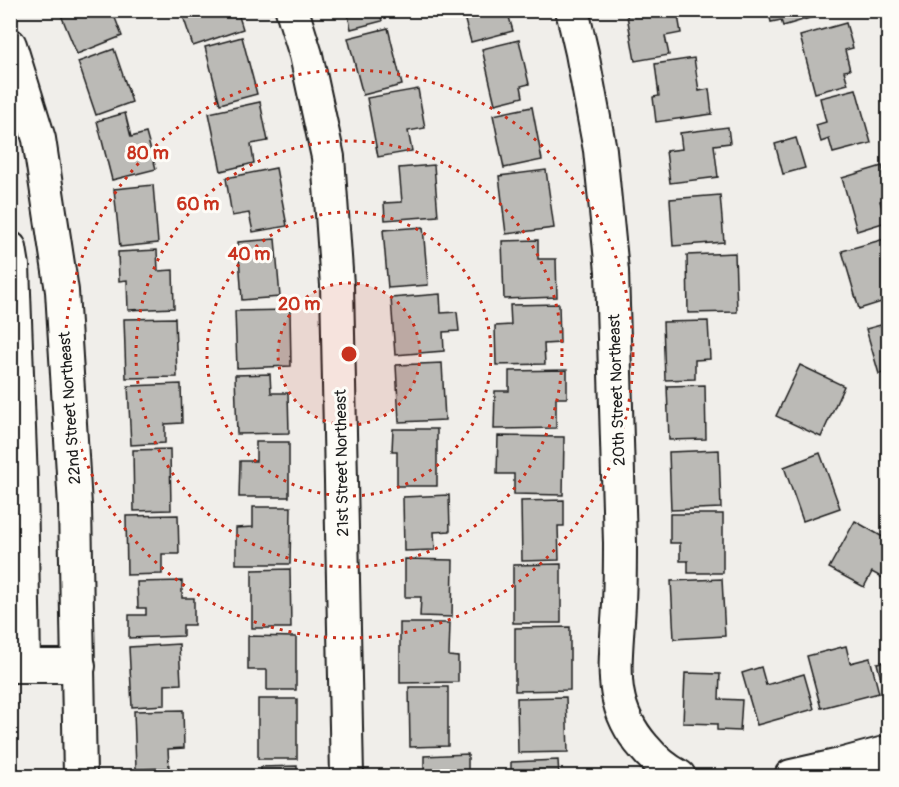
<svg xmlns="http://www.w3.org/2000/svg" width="899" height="787" viewBox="0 0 899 787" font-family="Pangolin,sans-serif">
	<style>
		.building { fill: #bbbab6; stroke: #1c1c1c; stroke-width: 1.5 }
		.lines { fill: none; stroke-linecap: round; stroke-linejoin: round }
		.minor-casing { stroke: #1c1c1c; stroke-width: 36 }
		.minor { stroke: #fdfcf7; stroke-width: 32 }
		.ring { fill: none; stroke: #c8321e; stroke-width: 3; stroke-dasharray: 3 6 }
		.labels { text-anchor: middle; stroke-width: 6; stroke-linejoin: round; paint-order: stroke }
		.street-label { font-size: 16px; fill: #1c1c1c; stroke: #fdfcf7 }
		.centre { fill: #c8321e; stroke: #fdfcf7; stroke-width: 3 }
		.ring-label { font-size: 18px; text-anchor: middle; font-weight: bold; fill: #c8321e; stroke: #fdfcf7; stroke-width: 6; stroke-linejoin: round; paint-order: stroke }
	</style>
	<rect width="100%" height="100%" fill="#f0eeea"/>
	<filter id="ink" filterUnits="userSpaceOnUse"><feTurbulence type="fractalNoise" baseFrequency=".0167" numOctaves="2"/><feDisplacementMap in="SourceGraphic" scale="12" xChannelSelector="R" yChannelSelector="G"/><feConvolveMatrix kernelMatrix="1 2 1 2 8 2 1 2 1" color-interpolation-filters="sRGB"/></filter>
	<g filter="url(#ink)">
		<g class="building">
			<polygon points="59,10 112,10 122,36 77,54"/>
			<polygon points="181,10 237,10 243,29 193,46"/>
			<polygon points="347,10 379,10 382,21 351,29"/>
			<polygon points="462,10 507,10 513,31 471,42"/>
			<polygon points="626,10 677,10 681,33 665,36 669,55 635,61"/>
			<polygon points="768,10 830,10 830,12 783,26 781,20 771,22"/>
			<polygon points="846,23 853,48 845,50 850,70 844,71 848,84 815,93 800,36"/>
			<polygon points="388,28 402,85 363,95 348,38"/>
			<polygon points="242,37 257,94 220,104 205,47"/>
			<polygon points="519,40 529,84 521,86 523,97 495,104 482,49"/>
			<polygon points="114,49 132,102 96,115 78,62"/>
			<polygon points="694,58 699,91 709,89 712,114 656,122 653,97 659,96 655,64"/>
			<polygon points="418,89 425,128 408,131 412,151 378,157 367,98"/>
			<polygon points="856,89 871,143 833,153 829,139 821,142 816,125 826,122 820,98"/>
			<polygon points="260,102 268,141 251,144 254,163 221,171 209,113"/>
			<polygon points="532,107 542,160 504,168 493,115"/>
			<polygon points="125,113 131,137 146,133 156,169 112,180 97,121"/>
			<polygon points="728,127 730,143 714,145 718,177 670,183 666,151 682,149 680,133"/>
			<polygon points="796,138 805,168 783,174 775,144"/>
			<polygon points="434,165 438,216 385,220 384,203 402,202 399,168"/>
			<polygon points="882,166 888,190 888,199 880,201 886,222 857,231 842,178"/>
			<polygon points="276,168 287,226 253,232 249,213 232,216 226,178"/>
			<polygon points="546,170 554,228 506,234 499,176"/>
			<polygon points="153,185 158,243 120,247 114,189"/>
			<polygon points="720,195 724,242 673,246 670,199"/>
			<polygon points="423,227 428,285 388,288 383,230"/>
			<polygon points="888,238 888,300 859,309 842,251"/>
			<polygon points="275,239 280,297 242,300 238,242"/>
			<polygon points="538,240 538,259 556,259 557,297 504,299 502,241"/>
			<polygon points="157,250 158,271 173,270 174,308 128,310 127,280 119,281 118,252"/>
			<polygon points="735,253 737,312 688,313 687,255"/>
			<polygon points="440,294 441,313 457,312 459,331 443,332 444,351 395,355 391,298"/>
			<polygon points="559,304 560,343 544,344 545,364 496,365 495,326 511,325 510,305"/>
			<polygon points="290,310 291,366 237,368 235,311"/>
			<polygon points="175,318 177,377 126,378 124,319"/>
			<polygon points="708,321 710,359 695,360 695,379 665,380 663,322"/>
			<polygon points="888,323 888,372 879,374 866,329"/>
			<polygon points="442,363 445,420 399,422 396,365"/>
			<polygon points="800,365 844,386 821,437 776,416"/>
			<polygon points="567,370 567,398 556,398 556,428 494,429 495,391 509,391 509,371"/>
			<polygon points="270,374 271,393 288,393 289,433 237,434 235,375"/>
			<polygon points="181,384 182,423 165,424 165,443 131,445 128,386"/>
			<polygon points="705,385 706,439 669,440 667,386"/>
			<polygon points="393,429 437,429 437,486 397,486 397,451 392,451"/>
			<polygon points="498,436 564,437 563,495 514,494 514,474 497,474"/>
			<polygon points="256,442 289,442 289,497 239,497 240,461 256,461"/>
			<polygon points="170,449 171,510 134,511 133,450"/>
			<polygon points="719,450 721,508 671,510 669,452"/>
			<polygon points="820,453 840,508 803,521 784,467"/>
			<polygon points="449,495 450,531 434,532 435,550 404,551 403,497"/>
			<polygon points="564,500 564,526 558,526 559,560 522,561 521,501"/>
			<polygon points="253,507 291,507 290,564 236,564 236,528 253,527"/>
			<polygon points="670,514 723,514 723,573 688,573 688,561 680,561 680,543 670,543"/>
			<polygon points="178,515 179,554 162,554 162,574 127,575 126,516"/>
			<polygon points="855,521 888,540 888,581 872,572 864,587 829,568"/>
			<polygon points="405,559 453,560 452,617 420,616 421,597 405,597"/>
			<polygon points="561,564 561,623 513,623 513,565"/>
			<polygon points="290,569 291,628 252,628 252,570"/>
			<polygon points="722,579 725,636 674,639 671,581"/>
			<polygon points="182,581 182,598 194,598 194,625 183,625 183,636 129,638 129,615 146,615 146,608 138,608 137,582"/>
			<polygon points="400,623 450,623 449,656 458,657 458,682 400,683"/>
			<polygon points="570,627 570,690 515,691 515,628"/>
			<polygon points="248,636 296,637 296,690 267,690 267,670 248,670"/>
			<polygon points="179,644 181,684 165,685 165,705 132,707 129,647"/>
			<polygon points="846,646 850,663 870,658 879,693 821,708 807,656"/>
			<polygon points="888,661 888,690 884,691 877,663"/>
			<polygon points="761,667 766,685 804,674 814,709 757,725 742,673"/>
			<polygon points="685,673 720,674 719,699 742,700 740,731 717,730 717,724 683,723"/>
			<polygon points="409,687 448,687 448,746 410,747"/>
			<polygon points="566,697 568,752 518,753 517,698"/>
			<rect x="258" y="699" width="39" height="60"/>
			<polygon points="183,710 184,748 168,749 169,768 136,769 134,711"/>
			<polygon points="468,754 468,776 424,776 424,756"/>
			<polygon points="558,760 559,776 511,776 511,762"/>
			<polygon points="297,766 297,776 261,776 261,767"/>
		</g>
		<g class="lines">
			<g class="minor-casing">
				<g id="minor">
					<polyline points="292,10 306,55 328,157 337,285 347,776"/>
					<path d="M572 10 582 53 600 150 612 271 620 543C620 569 620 595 618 621 615 670 609 707 644 747 654 759 665 769 679 776"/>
					<polyline points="10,45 39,139 62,291 75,506 80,776"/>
					<polyline points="10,248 13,266 21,482 24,666"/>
					<polyline points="10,666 79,666"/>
					<polyline points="791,776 840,765 888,752"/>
				</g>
			</g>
			<use href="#minor" class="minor"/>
		</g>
	</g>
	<circle cx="349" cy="354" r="71" fill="#c8321e" fill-opacity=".12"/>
	<g class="ring">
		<circle cx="349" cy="354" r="71"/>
		<circle cx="349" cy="354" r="142"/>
		<circle cx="349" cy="354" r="213"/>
		<circle cx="349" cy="354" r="284"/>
	</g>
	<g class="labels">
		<g class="street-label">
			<text transform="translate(616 390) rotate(-92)" y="6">20th Street Northeast</text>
			<text transform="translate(69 408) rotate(-94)" y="6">22nd Street Northeast</text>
			<text transform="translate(341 463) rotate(-91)" y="6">21st Street Northeast</text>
		</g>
	</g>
	<circle cx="349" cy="354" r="9" class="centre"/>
	<g class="ring-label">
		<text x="148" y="159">80 m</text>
		<text x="198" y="210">60 m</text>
		<text x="249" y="260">40 m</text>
		<text x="299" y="310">20 m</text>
	</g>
	<rect width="899" height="787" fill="none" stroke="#fdfcf7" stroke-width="36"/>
	<rect x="18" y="18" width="863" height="751" fill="none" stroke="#1c1c1c" stroke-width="2" filter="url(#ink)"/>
</svg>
